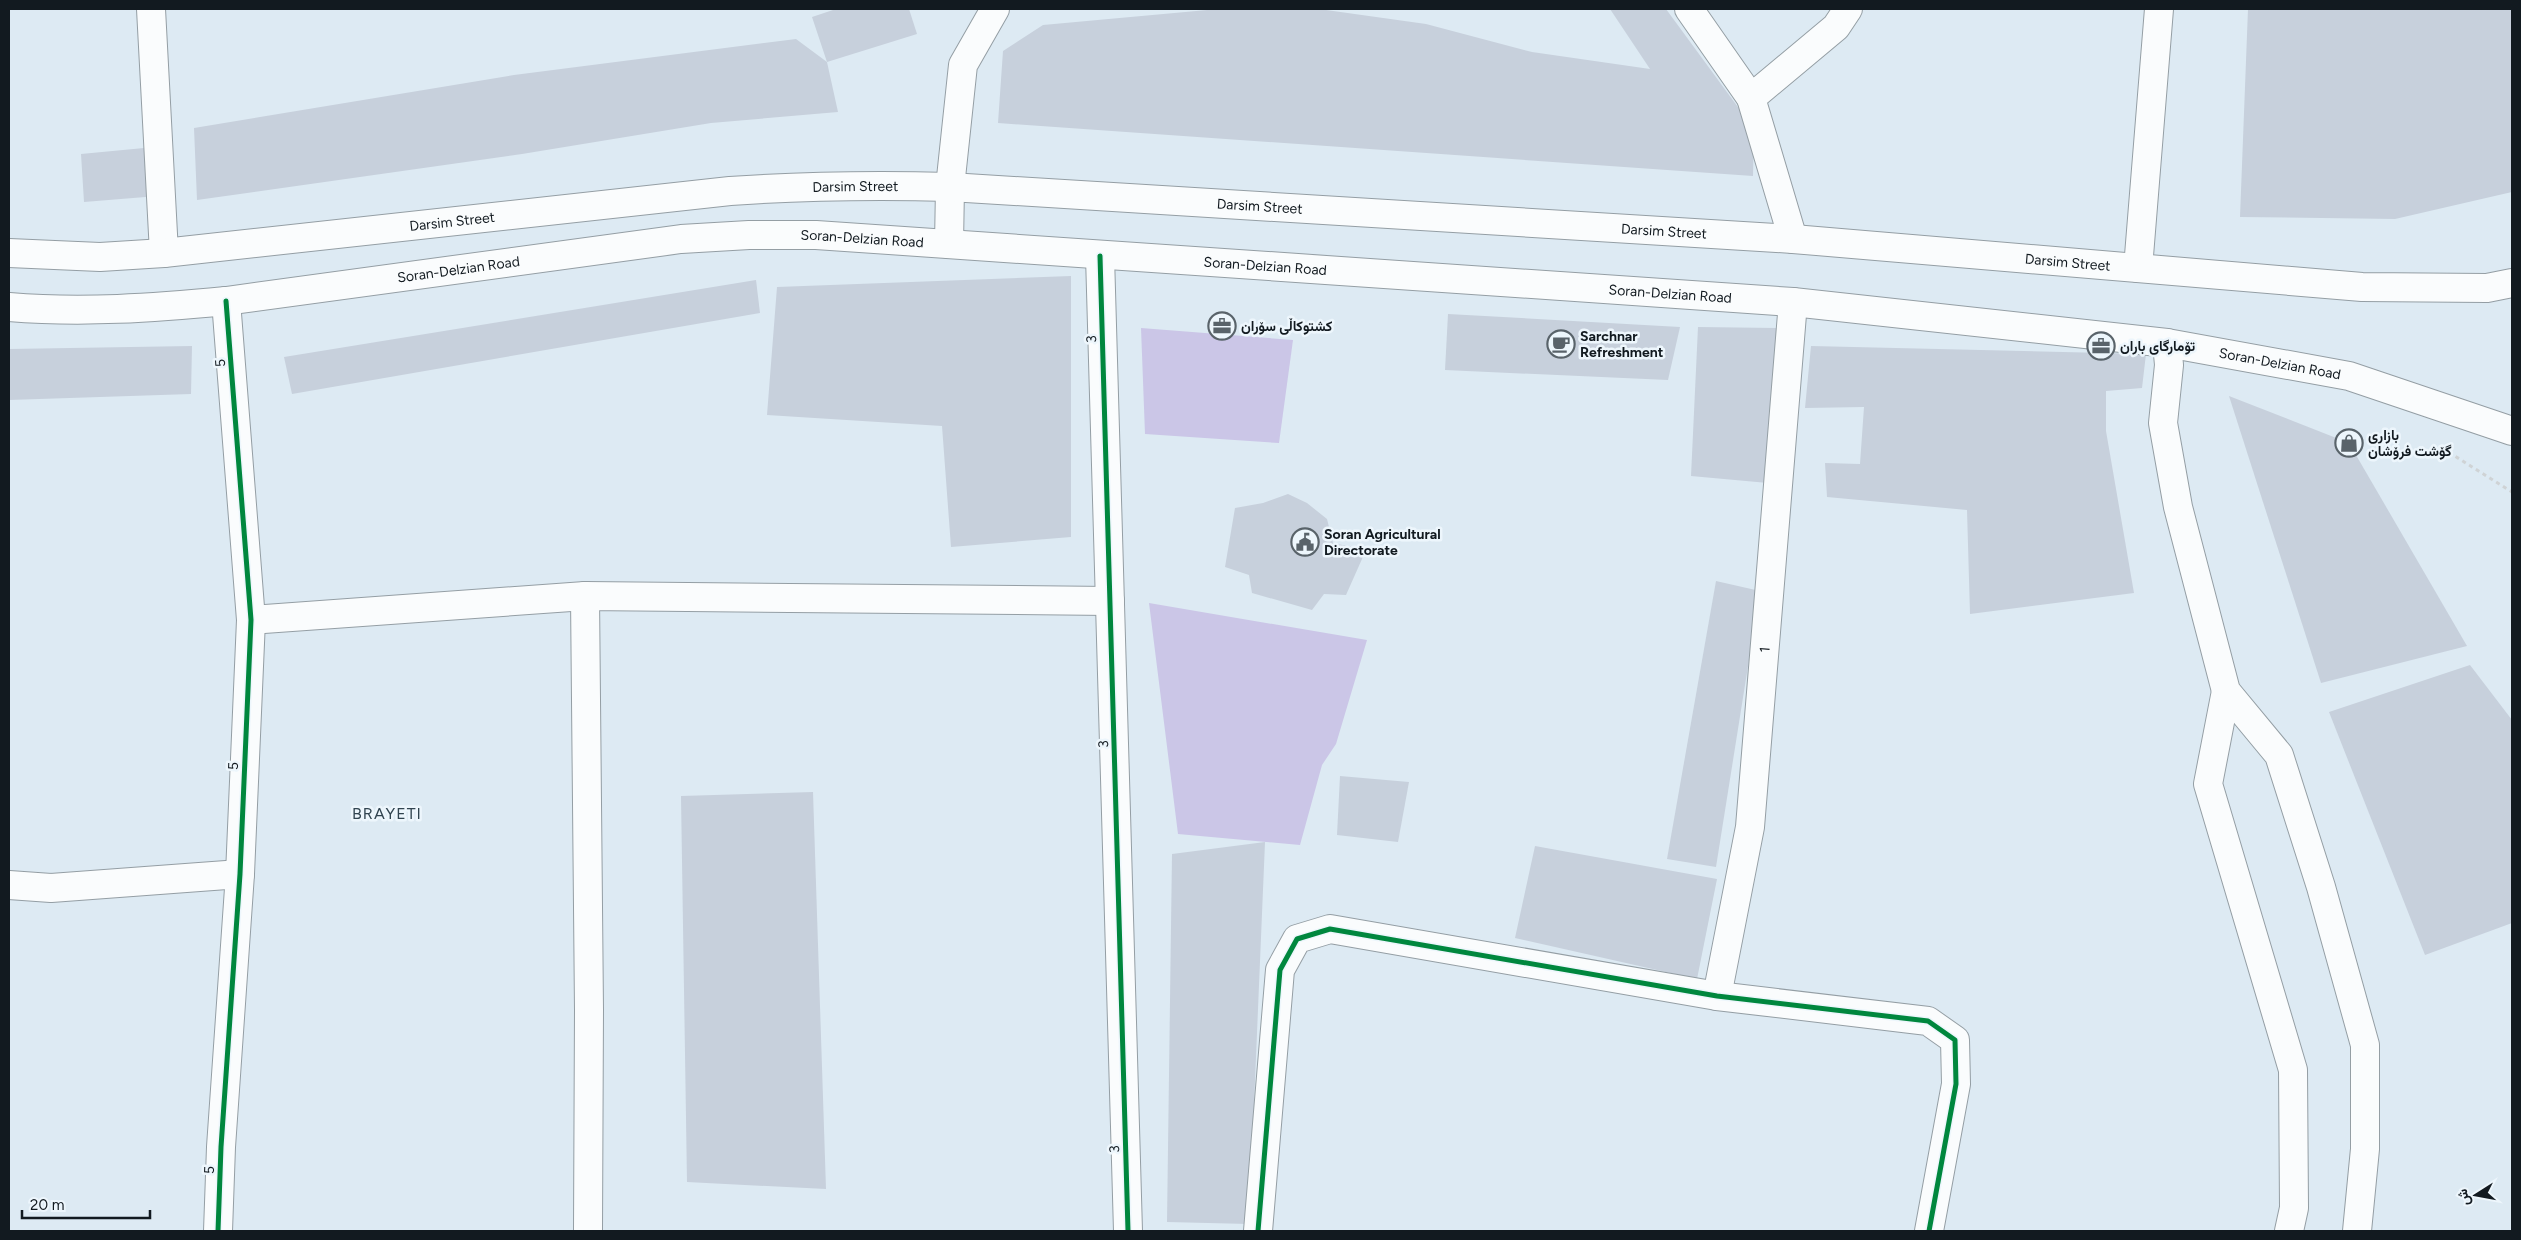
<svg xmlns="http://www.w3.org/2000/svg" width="2521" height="1240" viewBox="0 0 2521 1240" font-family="Figtree,Vazirmatn,sans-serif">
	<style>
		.green { fill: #cbc6e7 }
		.building { fill: #c7d0dc }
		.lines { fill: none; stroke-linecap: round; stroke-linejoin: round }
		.street-casing { stroke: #949ea4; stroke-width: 30 }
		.secondary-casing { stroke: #949ea4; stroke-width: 30 }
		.primary-casing { stroke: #949ea4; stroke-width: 30 }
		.path { stroke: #cfd3d5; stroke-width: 3; stroke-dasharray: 4 4; stroke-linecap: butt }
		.street { stroke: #fafcfd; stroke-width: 28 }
		.secondary { stroke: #fafcfd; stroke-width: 28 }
		.primary { stroke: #fafcfd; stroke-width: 28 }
		.cycleway-casing { stroke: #edf6fc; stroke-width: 8 }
		.cycleway { stroke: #00873e; stroke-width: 5 }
		.labels { text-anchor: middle; stroke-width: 5; stroke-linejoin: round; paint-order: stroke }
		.street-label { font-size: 14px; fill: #121a20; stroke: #edf6fc }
		.poi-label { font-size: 14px; font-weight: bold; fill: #121a20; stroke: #edf6fc; text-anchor: start }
		.quarter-label { font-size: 16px; letter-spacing: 1px; fill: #314450; stroke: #edf6fc }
	</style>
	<rect width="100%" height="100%" fill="#ddeaf3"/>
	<g class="green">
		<polygon points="1141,328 1293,340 1279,443 1145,434"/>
		<polygon points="1149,603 1367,640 1336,744 1322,765 1300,845 1178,834"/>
	</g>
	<g class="building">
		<polygon points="836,9 909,9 917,34 827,62 812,17"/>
		<polygon points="1218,9 1319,9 1426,24 1532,52 1650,69 1610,9 1666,9 1754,129 1753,176 998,123 1003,51 1043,25"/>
		<polygon points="2248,9 2512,9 2512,192 2395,219 2240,217"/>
		<polygon points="796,39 827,62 838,112 711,123 522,154 197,200 194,128 514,75"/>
		<polygon points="165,146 170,195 84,202 81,154"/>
		<polygon points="1071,276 1071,537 951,547 942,426 767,415 777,287"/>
		<polygon points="756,280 760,313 292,394 284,357"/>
		<polygon points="1448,314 1680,327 1668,380 1445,370"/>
		<polygon points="1698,327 1777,328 1768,483 1691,476"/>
		<polygon points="192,346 191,394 9,400 9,349"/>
		<polygon points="1811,346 2146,354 2142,388 2106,391 2106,431 2134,593 1970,614 1967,510 1827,497 1825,463 1860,464 1864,407 1805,408"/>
		<polygon points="2229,396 2349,443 2467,646 2321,683"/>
		<polygon points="1288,494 1307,503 1327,519 1333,543 1366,550 1346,595 1324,594 1312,610 1252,593 1249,575 1225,567 1235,508 1263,503"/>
		<polygon points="1716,581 1760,591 1716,867 1667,859"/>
		<polygon points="2470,665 2512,720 2512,923 2425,955 2329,712"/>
		<polygon points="1340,776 1409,782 1398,842 1337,835"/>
		<polygon points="813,792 826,1189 687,1182 681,796"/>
		<polygon points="1265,842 1249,1224 1167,1222 1172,854"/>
		<polygon points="1535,846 1717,879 1697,979 1515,938"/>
	</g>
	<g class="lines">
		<g class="street-casing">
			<g id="street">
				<polyline points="151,9 164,253"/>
				<polyline points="1689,9 1751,98 1793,239"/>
				<polyline points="1751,98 1836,27 1848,9"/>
				<polyline points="949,244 950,187 963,65 995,9"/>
				<polyline points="1100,256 1128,1231"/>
				<polyline points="2138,268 2159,9"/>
				<polyline points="585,596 589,1010 588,1231"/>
				<polyline points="251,620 585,596 1110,601"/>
				<polyline points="9,885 51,888 240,874"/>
				<path id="s1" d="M1717 996 1750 827 1793 302"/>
				<polyline points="218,1231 221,1147 240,874 251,620 226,301"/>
				<polyline points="1258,1231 1280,970 1297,939 1330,929 1717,996 1928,1021 1955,1040 1956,1084 1929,1231"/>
			</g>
		</g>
		<g class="secondary-casing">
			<g id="secondary">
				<polyline points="2167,343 2169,365 2163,423 2178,507 2226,691 2279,755 2321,887 2365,1045 2365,1149 2357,1231"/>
				<polyline points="2226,691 2208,784 2293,1070 2294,1208 2289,1231"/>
			</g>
		</g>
		<g class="primary-casing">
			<g id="primary">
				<path id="s2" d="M9 253 100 257 164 253 730 191C804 186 876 185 950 187L1793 239 2362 287 2487 288 2512 283"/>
				<path id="s3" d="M9 307C82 313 154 308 226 301L681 239 749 235H816L1793 302 2167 343 2349 376 2512 431"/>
			</g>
		</g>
		<polyline class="path" points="2442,448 2512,492"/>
		<use href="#street" class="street"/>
		<use href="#secondary" class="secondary"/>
		<use href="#primary" class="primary"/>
		<g class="cycleway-casing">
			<g id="cycleway">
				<polyline points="1100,256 1128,1231"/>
				<polyline points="218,1231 221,1147 240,874 251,620 226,301"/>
				<polyline points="1258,1231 1280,970 1297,939 1330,929 1717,996 1928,1021 1955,1040 1956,1084 1929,1231"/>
			</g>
		</g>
		<use href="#cycleway" class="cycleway"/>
	</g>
	<defs>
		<g id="office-ring" transform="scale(1.4375)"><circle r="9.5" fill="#edf6fc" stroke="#59636a" stroke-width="1.5"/><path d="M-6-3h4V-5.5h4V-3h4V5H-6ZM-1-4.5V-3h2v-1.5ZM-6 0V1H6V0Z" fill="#59636a"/></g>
		<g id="cafe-ring" transform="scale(1.4375)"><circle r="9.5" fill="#edf6fc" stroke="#59636a" stroke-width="1.5"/><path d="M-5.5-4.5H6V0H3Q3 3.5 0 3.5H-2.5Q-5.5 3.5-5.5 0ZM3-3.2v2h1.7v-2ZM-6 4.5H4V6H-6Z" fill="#59636a"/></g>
		<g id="shop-ring" transform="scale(1.4375)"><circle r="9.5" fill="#edf6fc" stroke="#59636a" stroke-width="1.5"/><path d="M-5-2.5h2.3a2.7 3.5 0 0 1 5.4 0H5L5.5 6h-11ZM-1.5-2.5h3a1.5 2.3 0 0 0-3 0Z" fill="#59636a"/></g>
		<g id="civic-ring" transform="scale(1.4375)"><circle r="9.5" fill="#edf6fc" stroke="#59636a" stroke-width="1.5"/><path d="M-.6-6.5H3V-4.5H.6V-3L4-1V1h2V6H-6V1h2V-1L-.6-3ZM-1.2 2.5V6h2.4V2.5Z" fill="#59636a"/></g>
	</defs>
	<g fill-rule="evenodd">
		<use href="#office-ring" x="1222" y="326"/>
		<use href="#cafe-ring" x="1561" y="344"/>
		<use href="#office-ring" x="2101" y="346"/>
		<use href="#shop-ring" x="2349" y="443"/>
		<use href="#civic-ring" x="1305" y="542"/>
	</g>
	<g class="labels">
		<g class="street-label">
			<text dy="5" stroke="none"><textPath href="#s2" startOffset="850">Darsim Street</textPath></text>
			<text dy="5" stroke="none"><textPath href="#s2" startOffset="1255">Darsim Street</textPath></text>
			<text dy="5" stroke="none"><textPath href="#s2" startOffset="445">Darsim Street</textPath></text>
			<text dy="5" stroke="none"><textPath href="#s2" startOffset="1660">Darsim Street</textPath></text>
			<text dy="5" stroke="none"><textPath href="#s3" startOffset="858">Soran-Delzian Road</textPath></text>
			<text dy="5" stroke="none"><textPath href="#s2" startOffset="2065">Darsim Street</textPath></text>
			<text dy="5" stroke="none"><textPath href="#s3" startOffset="1262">Soran-Delzian Road</textPath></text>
			<text dy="5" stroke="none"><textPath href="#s3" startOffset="452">Soran-Delzian Road</textPath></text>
			<text dy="5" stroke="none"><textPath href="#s3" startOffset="1668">Soran-Delzian Road</textPath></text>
			<text transform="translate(1091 339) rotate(-92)" y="5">3</text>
			<text transform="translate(220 363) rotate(-94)" y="5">5</text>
			<text dy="5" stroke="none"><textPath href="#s3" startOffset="2282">Soran-Delzian Road</textPath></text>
			<text dy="5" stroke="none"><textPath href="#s1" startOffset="350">1</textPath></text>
			<text transform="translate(1103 744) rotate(-92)" y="5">3</text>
			<text transform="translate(233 766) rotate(-88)" y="5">5</text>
			<text transform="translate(1114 1149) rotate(-92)" y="5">3</text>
			<text transform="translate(209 1170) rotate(-88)" y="5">5</text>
		</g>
		<g class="poi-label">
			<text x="1241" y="331">کشتوکاڵی سۆران</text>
			<text x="1580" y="341">Sarchnar<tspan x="1580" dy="16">Refreshment</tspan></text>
			<text x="2120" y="351">تۆمارگای باران</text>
			<text x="2368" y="440">بازاڕی<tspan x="2368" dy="16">گۆشت فرۆشان</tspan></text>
			<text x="1324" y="539">Soran Agricultural<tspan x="1324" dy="16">Directorate</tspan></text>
		</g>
		<g class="quarter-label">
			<text x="387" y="819">BRAYETI</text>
		</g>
	</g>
	<rect width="2521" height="1240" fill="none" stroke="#121a20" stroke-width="20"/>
	<g transform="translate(2476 1195) rotate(259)" stroke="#edf6fc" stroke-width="4" paint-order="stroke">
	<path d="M0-4L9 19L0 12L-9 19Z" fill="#121a20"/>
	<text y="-8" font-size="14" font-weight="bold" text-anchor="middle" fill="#121a20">ش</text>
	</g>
	<path d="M22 1210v8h128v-8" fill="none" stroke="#121a20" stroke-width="2.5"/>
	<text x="30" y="1210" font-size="15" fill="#121a20" stroke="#edf6fc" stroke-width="4" paint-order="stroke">20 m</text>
</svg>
